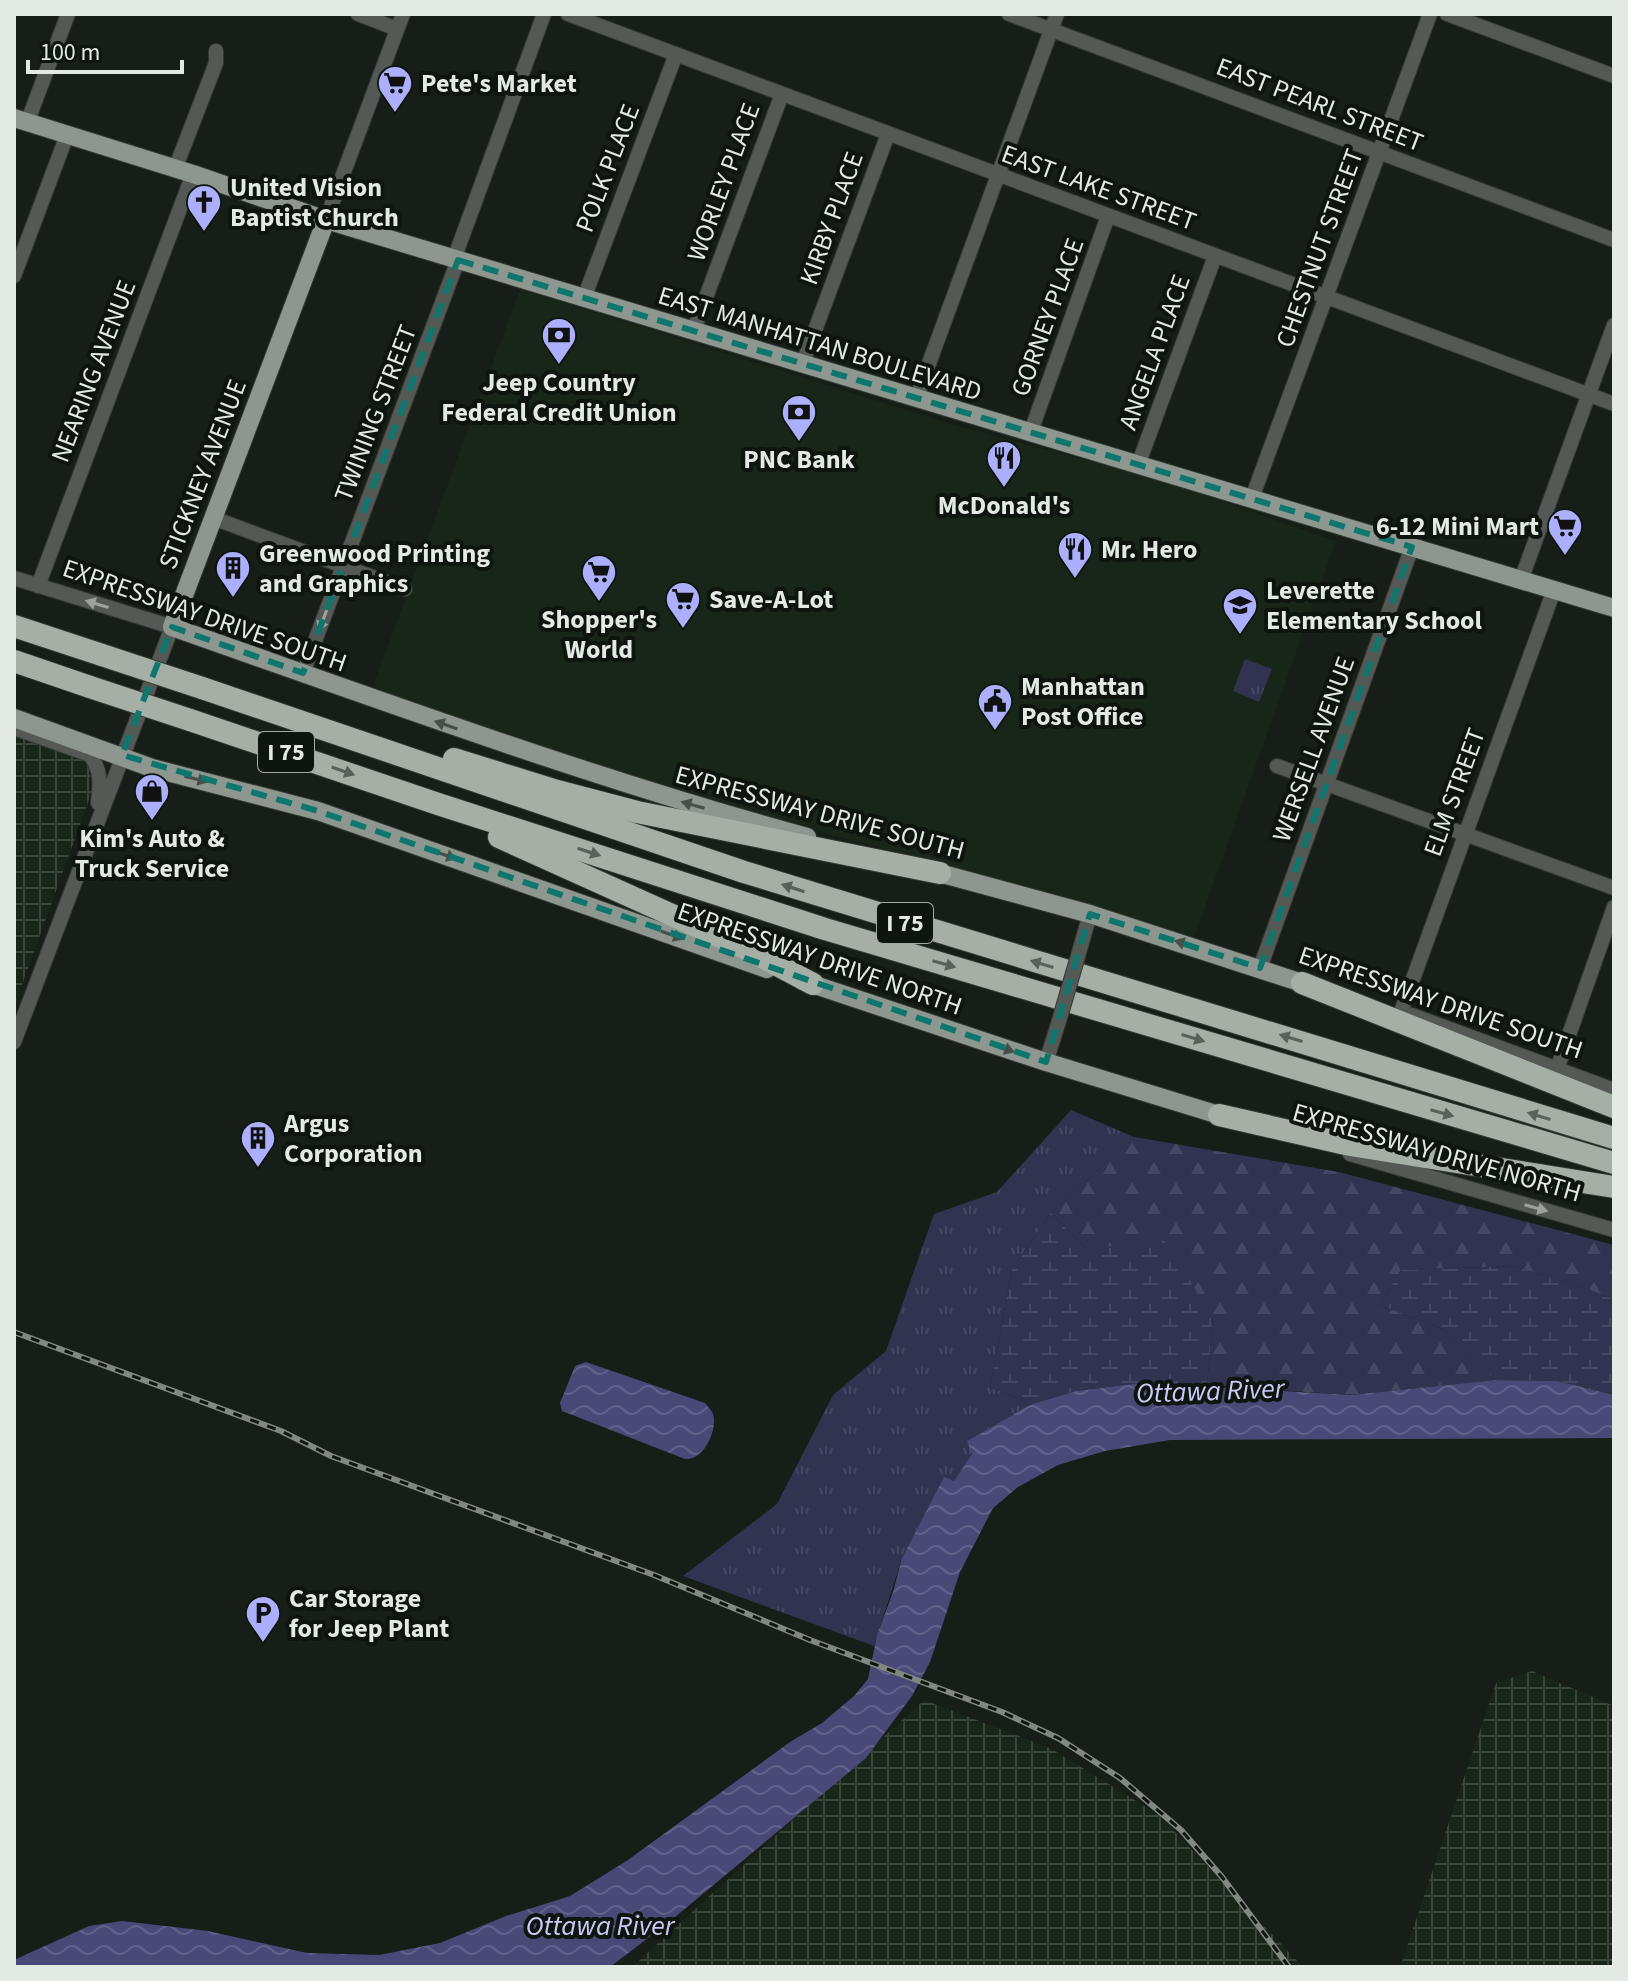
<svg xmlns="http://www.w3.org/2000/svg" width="1628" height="1981" viewBox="0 0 1628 1981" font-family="'Source Sans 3',sans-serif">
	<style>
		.built { fill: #182519 }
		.industrial { fill: url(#industrial-grid) }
		.grass { fill: url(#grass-tufts) }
		.forest { fill: url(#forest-firs) }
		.wetland { fill: url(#wetland-marsh) }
		.water { fill: url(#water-waves) }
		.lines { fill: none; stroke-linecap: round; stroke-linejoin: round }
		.minor-casing { stroke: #333a34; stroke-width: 16 }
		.major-casing { stroke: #333a34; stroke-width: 20 }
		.highway-casing { stroke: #333a34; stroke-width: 24 }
		.minor { stroke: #555955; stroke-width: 14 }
		.major { stroke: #8e978f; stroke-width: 18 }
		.highway { stroke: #a5afa5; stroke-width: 22 }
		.rail-casing { stroke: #818881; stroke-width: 6 }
		.rail { stroke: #0d150e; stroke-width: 3; stroke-dasharray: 9; stroke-linecap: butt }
		.minor-bridge-casing { stroke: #333a34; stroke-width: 16; stroke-linecap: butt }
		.highway-bridge-casing { stroke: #333a34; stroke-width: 24; stroke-linecap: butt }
		.minor-bridge { stroke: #555955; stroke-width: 14 }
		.highway-bridge { stroke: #a5afa5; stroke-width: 22 }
		.oneway { fill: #9ca19c }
		.oneway2 { fill: #475048 }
		.oneway3 { fill: #59625a }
		.marked { fill: none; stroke: #0f766e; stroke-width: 6; stroke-dasharray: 16 10; stroke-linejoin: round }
		.labels { text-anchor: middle; stroke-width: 8; stroke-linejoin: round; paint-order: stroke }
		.shield { fill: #0d150e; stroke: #a3a9a3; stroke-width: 2 }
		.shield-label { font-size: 24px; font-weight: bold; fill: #e3e9e3 }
		.poi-label { font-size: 26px; font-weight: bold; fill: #e3e9e3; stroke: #0d150e; text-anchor: start }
		.street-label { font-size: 26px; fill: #e3e9e3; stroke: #0d150e }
		.water-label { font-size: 28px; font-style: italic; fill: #c8cbf9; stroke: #0d150e }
	</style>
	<defs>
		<pattern id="industrial-grid" width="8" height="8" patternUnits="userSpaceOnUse" patternTransform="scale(2)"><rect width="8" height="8" fill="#182519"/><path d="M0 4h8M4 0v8" fill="none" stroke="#39453a"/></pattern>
		<pattern id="grass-tufts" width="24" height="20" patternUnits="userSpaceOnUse" patternTransform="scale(2)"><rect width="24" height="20" fill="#323351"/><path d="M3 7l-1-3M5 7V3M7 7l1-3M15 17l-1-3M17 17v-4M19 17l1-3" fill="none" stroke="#464762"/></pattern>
		<pattern id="forest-firs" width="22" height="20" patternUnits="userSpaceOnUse" patternTransform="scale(2)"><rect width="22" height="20" fill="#323351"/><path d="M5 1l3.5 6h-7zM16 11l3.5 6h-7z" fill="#464762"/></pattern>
		<pattern id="wetland-marsh" width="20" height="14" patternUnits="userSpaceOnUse" patternTransform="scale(2)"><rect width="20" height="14" fill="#323351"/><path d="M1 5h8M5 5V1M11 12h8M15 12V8" fill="none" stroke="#464762"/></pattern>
		<pattern id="water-waves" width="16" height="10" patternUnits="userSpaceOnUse" patternTransform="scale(2)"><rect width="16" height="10" fill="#484977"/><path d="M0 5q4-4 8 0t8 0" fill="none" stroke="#62638a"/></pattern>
	</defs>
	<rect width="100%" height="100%" fill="#161e17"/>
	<polygon class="built" points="520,289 961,427 1157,479 1336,541 1194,938 1010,883 671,791 392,696 373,686"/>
	<g class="industrial">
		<polygon points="14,732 74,752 90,765 91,794 14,1007"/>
		<polygon points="1532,1671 1614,1706 1614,1967 1400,1967 1496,1683"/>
		<polygon points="924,1700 1050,1748 1159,1815 1303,1967 632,1967"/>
	</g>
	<g class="grass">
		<polygon points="1245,659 1272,669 1259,702 1233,691"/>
		<polygon points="1071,1110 1134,1137 1051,1213 1012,1269 990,1387 1032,1404 968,1441 972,1454 954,1481 944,1478 902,1558 874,1646 683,1576 777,1504 833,1395 886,1351 934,1214 997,1192"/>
	</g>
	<polygon class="forest" points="1134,1137 1339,1172 1614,1245 1614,1300 1590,1290 1514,1266 1401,1270 1380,1305 1443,1329 1495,1380 1351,1395 1207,1385 1213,1318 1087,1249 1051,1213"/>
	<g class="wetland">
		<polygon points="1051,1213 1087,1249 1164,1240 1213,1318 1207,1385 1141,1383 1076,1391 1032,1404 990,1387 1012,1269"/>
		<polygon points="1514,1266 1590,1290 1614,1300 1614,1395 1558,1381 1495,1380 1443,1329 1380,1305 1401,1270"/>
	</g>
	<g class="water">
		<path d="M586 1362 705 1403C708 1407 711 1409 713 1414 718 1429 704 1461 685 1459L562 1411 560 1403 575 1366Z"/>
		<polygon points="1495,1380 1558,1381 1614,1395 1614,1438 1170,1440 1105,1451 1058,1465 1018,1487 993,1508 960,1572 930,1662 912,1696 866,1758 669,1922 610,1967 14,1967 14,1960 89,1926 122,1921 208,1931 307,1953 379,1955 440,1943 506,1916 570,1896 628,1860 790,1742 822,1723 854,1696 868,1679 877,1635 893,1592 902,1558 944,1477 954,1481 972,1454 967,1441 1032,1404 1076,1391 1141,1383 1351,1395"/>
	</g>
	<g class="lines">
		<g class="minor-casing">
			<g id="minor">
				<polyline points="358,14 397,29"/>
				<polyline points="568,14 1614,404"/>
				<polyline points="1009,14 1614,240"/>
				<polyline points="1447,14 1614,76"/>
				<polyline points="27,123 68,14"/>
				<polyline points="175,169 216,63 216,51"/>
				<polyline points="326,220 403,14"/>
				<polyline points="454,259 544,14"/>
				<polyline points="14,276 67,135"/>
				<polyline points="584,298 676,54"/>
				<polyline points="693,332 782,94"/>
				<polyline points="802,365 888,134"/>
				<polyline points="916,399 1057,14"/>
				<polyline points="1030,434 1108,216"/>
				<polyline points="1138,465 1215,256"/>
				<polyline points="1252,498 1430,14"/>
				<polyline points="213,518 405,589"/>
				<polyline points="14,578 172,627 14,1042"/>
				<polyline points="1521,580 1614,325"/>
				<polyline points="38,586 193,174"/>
				<polyline points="303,673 458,260"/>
				<path d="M14 728 90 755C102 771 100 785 98 803"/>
				<polyline points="1277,766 1614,888"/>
				<polyline points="1078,956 1090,914"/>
				<polyline points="1260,968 1412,547"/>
				<polyline points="1401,1012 1554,590"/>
				<polyline points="1412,1015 1614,1090"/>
				<polyline points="1046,1062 1059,1021"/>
				<polyline points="1557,1069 1614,907"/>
				<polyline points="1350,1154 1614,1230"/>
			</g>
		</g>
		<g class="major-casing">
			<g id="major">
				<polyline points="14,118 193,174 326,220 1614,608"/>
				<path d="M326 220 172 627C383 701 591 778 807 837"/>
				<polyline points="14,718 152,768 318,811 767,969"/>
				<polyline points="928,870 1090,914 1302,983"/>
				<polyline points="803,981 1046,1062 1219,1115"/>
			</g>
		</g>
		<g class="highway-casing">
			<g id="highway">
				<polyline points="14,626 102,655"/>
				<polyline points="14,661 90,687"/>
				<polyline points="202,688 744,872 1614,1138"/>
				<polyline points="190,720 438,804 825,929 1614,1163"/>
				<polyline points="454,759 557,791 637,812 940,873"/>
				<polyline points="499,837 745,948 813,984"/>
				<polyline points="1302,983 1614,1107"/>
				<polyline points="1219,1115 1350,1145 1614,1187"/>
			</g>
		</g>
		<use href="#minor" class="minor"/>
		<use href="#major" class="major"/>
		<use href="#highway" class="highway"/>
		<g class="rail-casing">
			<polyline id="rail" points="14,1332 281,1431 331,1456 654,1575 810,1640 1002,1712 1058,1738 1120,1778 1181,1830 1222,1877 1289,1967"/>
		</g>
		<use href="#rail" class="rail"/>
		<g class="minor-bridge-casing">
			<polyline id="minor-bridge" points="1059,1021 1078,956"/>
		</g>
		<g class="highway-bridge-casing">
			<g id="highway-bridge">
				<polyline points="102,655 202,688"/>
				<polyline points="90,687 190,720"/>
			</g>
		</g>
		<use href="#minor-bridge" class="minor-bridge"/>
		<use href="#highway-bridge" class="highway-bridge"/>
	</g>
	<defs><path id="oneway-solid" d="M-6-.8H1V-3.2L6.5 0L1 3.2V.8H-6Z" transform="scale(2)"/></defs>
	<g class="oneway">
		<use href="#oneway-solid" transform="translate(97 604) rotate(-163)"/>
		<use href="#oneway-solid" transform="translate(323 620) rotate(111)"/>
		<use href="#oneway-solid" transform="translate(1536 1208) rotate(16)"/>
	</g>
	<g class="oneway2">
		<use href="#oneway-solid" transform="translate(446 725) rotate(-161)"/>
		<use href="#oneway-solid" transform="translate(196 779) rotate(14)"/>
		<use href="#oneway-solid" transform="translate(693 805) rotate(-164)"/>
		<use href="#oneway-solid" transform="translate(445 855) rotate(19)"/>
		<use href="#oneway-solid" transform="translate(672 935) rotate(20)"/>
		<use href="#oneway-solid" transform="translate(1186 944) rotate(-163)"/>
		<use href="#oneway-solid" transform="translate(1003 1048) rotate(19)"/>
	</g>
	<g class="oneway3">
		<use href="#oneway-solid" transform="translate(343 771) rotate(19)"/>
		<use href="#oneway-solid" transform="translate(589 852) rotate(18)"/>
		<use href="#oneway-solid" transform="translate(793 888) rotate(-162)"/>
		<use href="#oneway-solid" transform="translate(944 964) rotate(16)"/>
		<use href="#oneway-solid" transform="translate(1042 964) rotate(-163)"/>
		<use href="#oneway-solid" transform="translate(1193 1038) rotate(17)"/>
		<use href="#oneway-solid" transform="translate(1291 1038) rotate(-163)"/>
		<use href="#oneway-solid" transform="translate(1442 1113) rotate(16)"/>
		<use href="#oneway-solid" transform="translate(1539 1116) rotate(-163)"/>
	</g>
	<path class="marked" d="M458 260 1412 547 1260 968 1090 914 1046 1062 318 811 122 755 172 627 303 673Z"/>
	<defs>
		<g id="supermarket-pin" transform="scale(1.8)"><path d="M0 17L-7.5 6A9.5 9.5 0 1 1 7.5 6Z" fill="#acaffb" stroke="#0d150e"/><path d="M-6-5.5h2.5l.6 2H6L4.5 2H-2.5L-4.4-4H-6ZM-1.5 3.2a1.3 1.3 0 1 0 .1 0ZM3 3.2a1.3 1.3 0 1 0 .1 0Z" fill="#111"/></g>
		<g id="church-pin" transform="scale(1.8)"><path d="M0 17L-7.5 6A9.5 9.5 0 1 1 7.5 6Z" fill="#acaffb" stroke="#0d150e"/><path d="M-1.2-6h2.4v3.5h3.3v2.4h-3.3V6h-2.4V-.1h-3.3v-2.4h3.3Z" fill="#111"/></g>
		<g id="bank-pin" transform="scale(1.8)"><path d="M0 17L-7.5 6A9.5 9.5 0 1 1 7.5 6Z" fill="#acaffb" stroke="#0d150e"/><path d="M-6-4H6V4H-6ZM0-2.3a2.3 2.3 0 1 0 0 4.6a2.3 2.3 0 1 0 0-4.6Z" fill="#111"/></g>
		<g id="restaurant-pin" transform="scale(1.8)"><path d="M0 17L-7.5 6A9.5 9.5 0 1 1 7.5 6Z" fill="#acaffb" stroke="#0d150e"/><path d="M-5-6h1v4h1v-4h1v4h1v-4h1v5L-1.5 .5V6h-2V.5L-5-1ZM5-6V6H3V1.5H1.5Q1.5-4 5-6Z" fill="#111"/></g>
		<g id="building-pin" transform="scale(1.8)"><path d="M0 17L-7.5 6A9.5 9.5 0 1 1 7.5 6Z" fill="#acaffb" stroke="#0d150e"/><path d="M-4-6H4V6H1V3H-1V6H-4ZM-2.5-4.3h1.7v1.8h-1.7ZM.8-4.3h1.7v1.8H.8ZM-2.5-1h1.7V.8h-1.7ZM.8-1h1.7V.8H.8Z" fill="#111"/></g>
		<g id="school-pin" transform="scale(1.8)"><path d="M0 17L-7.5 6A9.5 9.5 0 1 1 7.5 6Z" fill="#acaffb" stroke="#0d150e"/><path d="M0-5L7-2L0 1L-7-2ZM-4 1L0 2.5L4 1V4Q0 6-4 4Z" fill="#111"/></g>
		<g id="civic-pin" transform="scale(1.8)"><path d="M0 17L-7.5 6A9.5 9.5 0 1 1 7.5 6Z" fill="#acaffb" stroke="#0d150e"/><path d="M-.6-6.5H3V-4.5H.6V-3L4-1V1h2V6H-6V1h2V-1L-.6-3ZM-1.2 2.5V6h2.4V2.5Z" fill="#111"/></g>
		<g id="shop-pin" transform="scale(1.8)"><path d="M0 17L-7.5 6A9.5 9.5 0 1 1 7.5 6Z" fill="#acaffb" stroke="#0d150e"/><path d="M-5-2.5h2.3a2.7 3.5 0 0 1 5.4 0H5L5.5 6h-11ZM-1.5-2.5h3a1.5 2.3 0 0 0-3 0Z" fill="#111"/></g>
		<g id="parking-pin" transform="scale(1.8)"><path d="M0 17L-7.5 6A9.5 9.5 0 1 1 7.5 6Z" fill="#acaffb" stroke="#0d150e"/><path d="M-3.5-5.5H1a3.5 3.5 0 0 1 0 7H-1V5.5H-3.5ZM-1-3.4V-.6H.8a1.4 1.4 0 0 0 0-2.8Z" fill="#111"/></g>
	</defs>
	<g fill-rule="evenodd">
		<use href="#supermarket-pin" x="395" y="83"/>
		<use href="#church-pin" x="204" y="202"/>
		<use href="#bank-pin" x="559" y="335"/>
		<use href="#bank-pin" x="799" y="412"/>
		<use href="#restaurant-pin" x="1004" y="458"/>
		<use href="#supermarket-pin" x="1565" y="526"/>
		<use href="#restaurant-pin" x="1075" y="549"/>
		<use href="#building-pin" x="233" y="568"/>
		<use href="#supermarket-pin" x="599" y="572"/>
		<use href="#supermarket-pin" x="683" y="599"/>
		<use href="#school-pin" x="1240" y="605"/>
		<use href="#civic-pin" x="995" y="701"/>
		<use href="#shop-pin" x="152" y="791"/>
		<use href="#building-pin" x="258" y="1138"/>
		<use href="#parking-pin" x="263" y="1613"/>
	</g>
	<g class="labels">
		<g class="shield">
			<rect x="258" y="732" width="56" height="40" rx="6"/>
			<rect x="877" y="903" width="56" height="40" rx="6"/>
		</g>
		<g class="shield-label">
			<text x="286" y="760">I 75</text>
			<text x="905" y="931">I 75</text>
		</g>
		<g class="poi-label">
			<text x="421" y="92">Pete's Market</text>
			<text x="230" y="196">United Vision<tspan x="230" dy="30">Baptist Church</tspan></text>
			<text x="559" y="391" text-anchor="middle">Jeep Country<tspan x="559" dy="30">Federal Credit Union</tspan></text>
			<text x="799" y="468" text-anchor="middle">PNC Bank</text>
			<text x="1004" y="514" text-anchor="middle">McDonald's</text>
			<text x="1539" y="535" text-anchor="end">6-12 Mini Mart</text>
			<text x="1101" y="558">Mr. Hero</text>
			<text x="259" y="562">Greenwood Printing<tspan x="259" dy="30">and Graphics</tspan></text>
			<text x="1266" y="599">Leverette<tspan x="1266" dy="30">Elementary School</tspan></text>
			<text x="709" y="608">Save-A-Lot</text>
			<text x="599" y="628" text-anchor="middle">Shopper's<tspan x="599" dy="30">World</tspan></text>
			<text x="1021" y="695">Manhattan<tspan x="1021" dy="30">Post Office</tspan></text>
			<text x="152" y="847" text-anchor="middle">Kim's Auto &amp;<tspan x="152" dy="30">Truck Service</tspan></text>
			<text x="284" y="1132">Argus<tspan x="284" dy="30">Corporation</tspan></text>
			<text x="289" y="1607">Car Storage<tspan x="289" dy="30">for Jeep Plant</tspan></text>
		</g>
		<g class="street-label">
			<text transform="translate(1320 104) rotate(21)" y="9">EAST PEARL STREET</text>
			<text transform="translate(607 168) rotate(-69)" y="9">POLK PLACE</text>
			<text transform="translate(723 182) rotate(-70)" y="9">WORLEY PLACE</text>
			<text transform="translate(1099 187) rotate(20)" y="9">EAST LAKE STREET</text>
			<text transform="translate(831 218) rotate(-70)" y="9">KIRBY PLACE</text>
			<text transform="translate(1319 248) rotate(-70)" y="9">CHESTNUT STREET</text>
			<text transform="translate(1047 317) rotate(-70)" y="9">GORNEY PLACE</text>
			<text transform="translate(820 343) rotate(17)" y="9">EAST MANHATTAN BOULEVARD</text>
			<text transform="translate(1154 352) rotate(-70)" y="9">ANGELA PLACE</text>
			<text transform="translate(93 371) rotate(-69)" y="9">NEARING AVENUE</text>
			<text transform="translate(375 413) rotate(-69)" y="9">TWINING STREET</text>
			<text transform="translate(202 474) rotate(-69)" y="9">STICKNEY AVENUE</text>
			<text transform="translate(205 615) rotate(19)" y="9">EXPRESSWAY DRIVE SOUTH</text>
			<text transform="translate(1313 749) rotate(-70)" y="9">WERSELL AVENUE</text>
			<text transform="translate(1454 792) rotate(-70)" y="9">ELM STREET</text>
			<text transform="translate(820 812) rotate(15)" y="9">EXPRESSWAY DRIVE SOUTH</text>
			<text transform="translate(820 958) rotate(19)" y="9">EXPRESSWAY DRIVE NORTH</text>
			<text transform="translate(1441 1002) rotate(19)" y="9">EXPRESSWAY DRIVE SOUTH</text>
			<text transform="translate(1437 1152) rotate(16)" y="9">EXPRESSWAY DRIVE NORTH</text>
		</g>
		<g class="water-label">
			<text transform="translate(1210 1390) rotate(-2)" y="10">Ottawa River</text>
			<text x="600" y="1935">Ottawa River</text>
		</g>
	</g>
	<rect width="1628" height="1981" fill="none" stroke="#e3e9e3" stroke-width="32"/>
	<path d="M28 60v12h154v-12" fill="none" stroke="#e3e9e3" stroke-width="4"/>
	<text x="40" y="60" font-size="24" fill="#e3e9e3" stroke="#0d150e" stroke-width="6" paint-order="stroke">100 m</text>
</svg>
